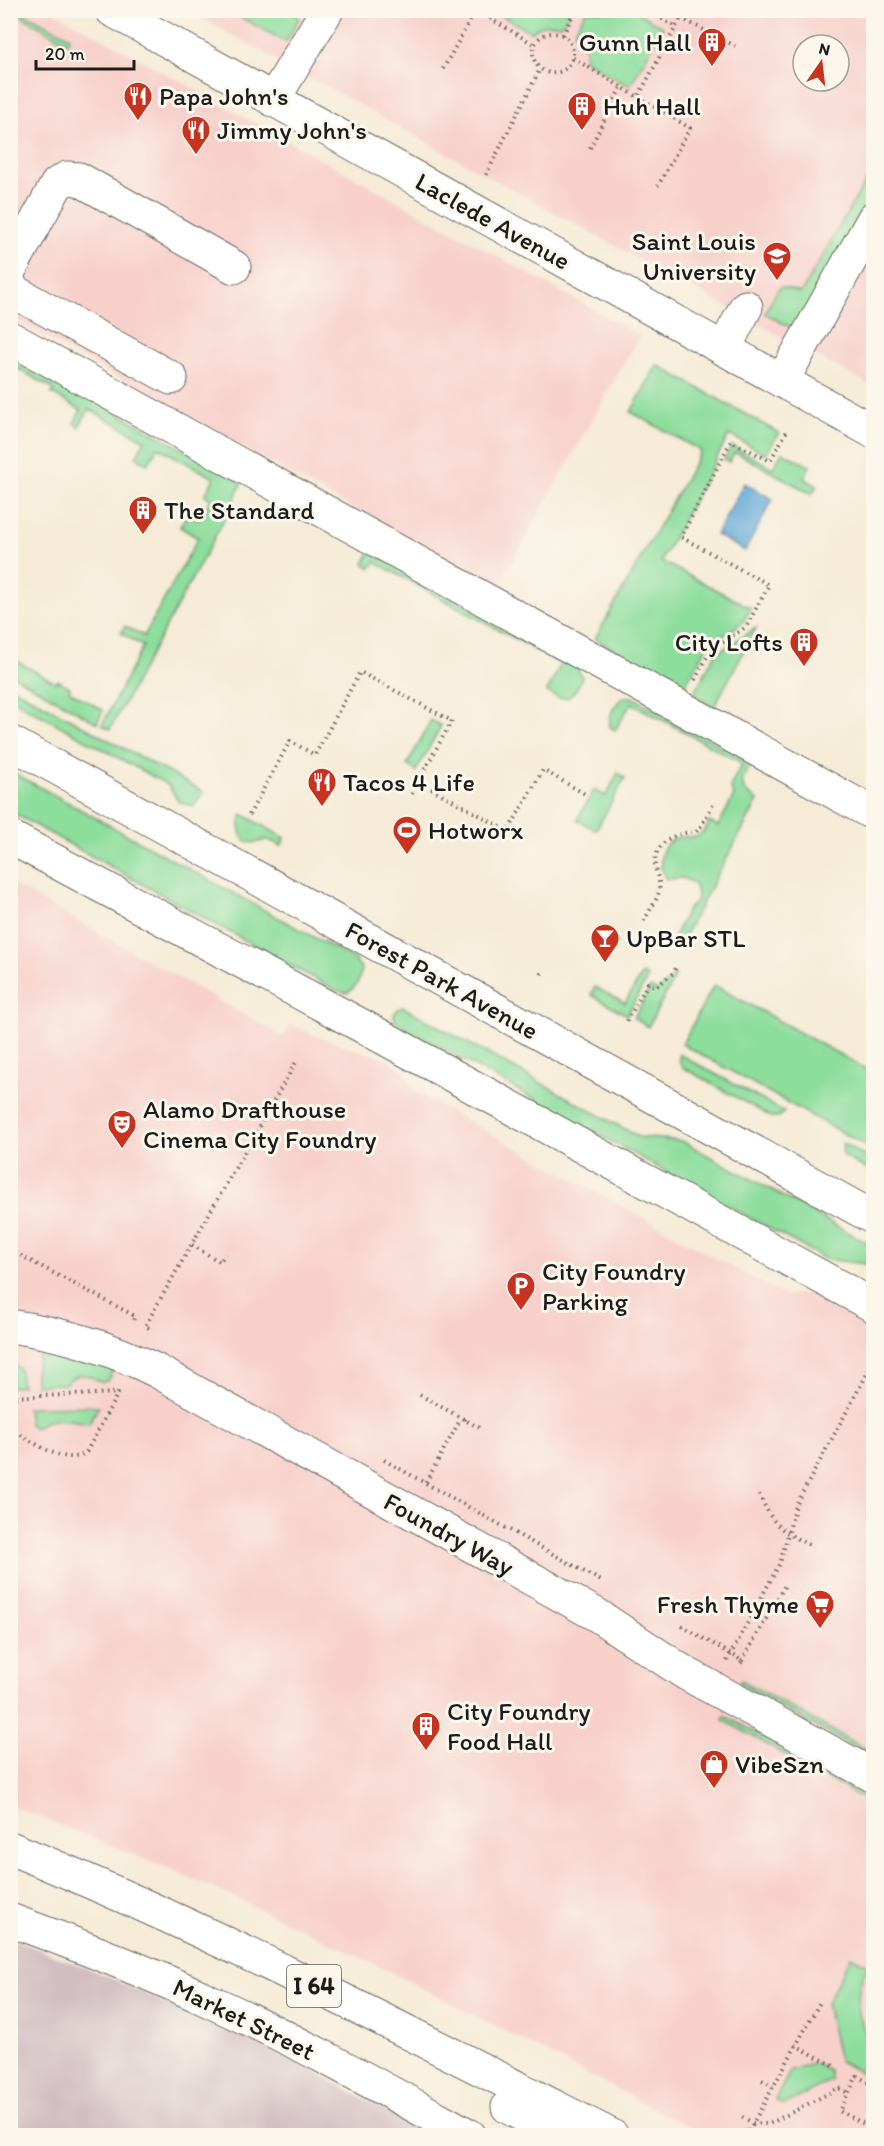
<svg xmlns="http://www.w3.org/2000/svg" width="884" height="2146" viewBox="0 0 884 2146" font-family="Itim,sans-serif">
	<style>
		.built { fill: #f7d0ca; fill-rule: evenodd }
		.industrial { fill: #d2bec2 }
		.green { fill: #8ddd9d; stroke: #547c5c; stroke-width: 1.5 }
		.water { fill: #61a7d7; stroke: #3e627a; stroke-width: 1.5 }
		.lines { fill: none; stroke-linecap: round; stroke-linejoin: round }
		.minor-casing { stroke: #68645d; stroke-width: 35 }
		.major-casing { stroke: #68645d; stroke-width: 35 }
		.highway-casing { stroke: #68645d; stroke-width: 35 }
		.path { stroke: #68645d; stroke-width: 4; stroke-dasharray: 1.5 4.5; stroke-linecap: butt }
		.minor { stroke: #fff; stroke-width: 33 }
		.major { stroke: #fff; stroke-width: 33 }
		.highway { stroke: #fff; stroke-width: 33 }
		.path-bridge { stroke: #68645d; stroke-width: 4; stroke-dasharray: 1.5 4.5; stroke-linecap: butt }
		.labels { text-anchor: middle; stroke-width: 6; stroke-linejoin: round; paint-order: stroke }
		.shield { fill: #fbf7ec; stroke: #5f5e5a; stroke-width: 1.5 }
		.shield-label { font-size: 24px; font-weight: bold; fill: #1c1c1c }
		.poi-label { font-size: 26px; fill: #1c1c1c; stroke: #fbf7ec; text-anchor: start }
		.street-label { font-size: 26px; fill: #1c1c1c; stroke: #fbf7ec }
	</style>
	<rect width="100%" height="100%" fill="#fbf7ec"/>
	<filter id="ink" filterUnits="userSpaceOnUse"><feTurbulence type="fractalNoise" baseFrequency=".0167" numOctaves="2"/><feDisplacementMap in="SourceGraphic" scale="12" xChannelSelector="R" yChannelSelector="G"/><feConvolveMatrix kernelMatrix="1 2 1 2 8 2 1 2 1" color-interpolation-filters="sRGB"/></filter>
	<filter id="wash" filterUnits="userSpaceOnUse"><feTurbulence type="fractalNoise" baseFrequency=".008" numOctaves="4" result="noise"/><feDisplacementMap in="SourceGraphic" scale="24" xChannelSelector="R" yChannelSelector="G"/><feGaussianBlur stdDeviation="1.35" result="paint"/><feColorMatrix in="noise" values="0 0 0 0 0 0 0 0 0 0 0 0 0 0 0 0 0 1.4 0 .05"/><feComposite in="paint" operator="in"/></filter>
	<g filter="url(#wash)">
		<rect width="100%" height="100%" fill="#f5ebd6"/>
		<g class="built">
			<polygon points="51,10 640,335 497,589 11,318 11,11"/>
			<path d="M189 11H873V387L486 175ZM803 45H839V81H803Z"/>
			<polygon points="10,883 284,1037 291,1024 315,1036 387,1059 406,1072 411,1086 417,1093 774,1290 786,1296 811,1292 822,1295 873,1324 874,1955 868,1965 874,1968 873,2135 704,2135 399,1976 274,1916 173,1870 11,1806"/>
		</g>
		<polygon class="industrial" points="11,1938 108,1977 283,2055 432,2135 11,2135"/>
		<g class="green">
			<polygon points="11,10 20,11 70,37 67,43"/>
			<polygon points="229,11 298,11 296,16 299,19 286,42"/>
			<path d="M493 11H570L562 25C550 23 541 23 531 32Z"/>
			<path d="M586 11H635L663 27 631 84 627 85 584 60C588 47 583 40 574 32Z"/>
			<polygon points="867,179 873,182 873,190 796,331 765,313 778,289 782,287 801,293"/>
			<polygon points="10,353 242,482 230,509 110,729 102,725 143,646 121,633 125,626 144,636 198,538 180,527 187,514 199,520 211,499 205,495 214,478 158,447 148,464 136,457 145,440 89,409 79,427 74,423 81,410 52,394 54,389 11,365"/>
			<polygon points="657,365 779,433 766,454 729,435 661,561 751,608 743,622 707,647 683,689 595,639 701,451 631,412"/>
			<polygon points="732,446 773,468 782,452 810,466 804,478 817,486 812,494 735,452 729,462 724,460"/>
			<polygon points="370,552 576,665 582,677 576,690 568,698 559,698 547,692 561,664 375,562 371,568 364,564"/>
			<polygon points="756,628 714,707 693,695 715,654"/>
			<polygon points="11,658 56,683 58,680 70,687 69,691 103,710 97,723 11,674"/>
			<polygon points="10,686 204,792 194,806 179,802 168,785 11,699"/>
			<path d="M623 697H632L752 762 742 781 744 790 758 801 680 943 672 940 688 909 696 902 697 893 694 883 683 878 666 879C656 863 660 841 681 837 686 836 691 837 696 837L705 830 709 822 718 826 734 796 730 787 742 763 631 703 615 730 610 727C608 714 614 706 623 697Z"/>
			<polygon points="431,720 441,726 416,771 407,765"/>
			<path d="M10 771 354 959 361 968C360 980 357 987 347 993L335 990 11 812Z"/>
			<polygon points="618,773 625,778 596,830 577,820 594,790 606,796"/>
			<path d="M242 814 285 838 281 846 267 839C245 849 235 836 242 814Z"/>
			<polygon points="642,974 648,977 627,1015 591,995 595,987 625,1003"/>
			<polygon points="676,975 648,1027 634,1018 650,988 657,991"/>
			<polygon points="714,985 873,1073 873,1150 682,1044"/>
			<polygon points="403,1007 639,1137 682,1141 873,1246 873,1265 825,1259 401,1026 395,1021 394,1014 398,1009"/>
			<polygon points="679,1054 784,1112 778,1117 771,1117 682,1067 679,1060"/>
			<polygon points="842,1143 873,1161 873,1173 843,1156"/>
			<path d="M42 1347 61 1351 114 1369 107 1381 101 1382C86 1373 77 1371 65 1384L35 1385V1372Z"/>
			<polygon points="10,1364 19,1368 22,1386 11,1387"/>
			<path d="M99 1406 89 1423C72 1420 49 1415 35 1428L29 1424 27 1407Z"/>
			<polygon points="741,1680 873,1753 873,1758 739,1684"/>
			<polygon points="725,1716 873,1798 873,1804 723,1720"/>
			<path d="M851 1956 868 1965C855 1988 855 2011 866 2034 868 2038 872 2043 874 2047 876 2055 874 2067 873 2075L867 2072 866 2075 839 2061 826 2004Z"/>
			<polygon points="815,2063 829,2070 831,2080 784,2105 775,2100 791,2070"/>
		</g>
		<polygon class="water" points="744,483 773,499 745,551 716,535"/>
	</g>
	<g filter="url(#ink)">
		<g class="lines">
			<g class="minor-casing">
				<g id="minor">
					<polyline points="112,10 874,432"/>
					<polyline points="273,100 327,10"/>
					<polyline points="10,269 57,184 67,178 79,179 234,267"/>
					<polyline points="10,285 13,291 171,378"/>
					<polyline points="10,338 874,814"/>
					<polyline points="724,349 746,307"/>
					<polyline points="782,381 874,218"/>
					<path d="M10 1326C64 1334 109 1347 157 1371L597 1615 685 1673 874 1776"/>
					<path d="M10 1920C79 1945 148 1972 214 2003 302 2043 386 2090 470 2136"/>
				</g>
			</g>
			<g class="major-casing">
				<g id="major">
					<polyline points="10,742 874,1218"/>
					<polyline points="10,837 364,1027 874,1306"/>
				</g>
			</g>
			<g class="highway-casing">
				<g id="highway">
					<path d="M10 1848C216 1932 414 2035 612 2136"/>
					<polyline points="508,2107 560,2136"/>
				</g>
			</g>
			<g class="path">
				<polyline points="646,10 676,27"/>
				<polyline points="681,18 735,46"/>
				<circle cx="553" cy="53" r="20"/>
				<polyline points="563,35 575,10"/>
				<polyline points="573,58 638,97 685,10"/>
				<polyline points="443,69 476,10 535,45"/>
				<polyline points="638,97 690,128 658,186"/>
				<polyline points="590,148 621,87"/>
				<polyline points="486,175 540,69"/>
				<polyline points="695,680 710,651 746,627 769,585 681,537 731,441 770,461 788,429"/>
				<polyline points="412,794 418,781"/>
				<polyline points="249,815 290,741 315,755 360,672 452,721 418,781 508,831 543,770 585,794"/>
				<path d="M644 921C648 912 657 901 659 891 661 881 655 873 655 863 655 841 677 832 696 832L701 826 713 805"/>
				<polyline points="541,974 544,969"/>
				<polyline points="627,1021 648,983 656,987 673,973 677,966"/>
				<polyline points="192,1245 220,1262 225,1254"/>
				<polyline points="10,1250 135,1316 132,1323"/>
				<polyline points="149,1328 145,1326 296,1062"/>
				<polyline points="10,1397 122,1393"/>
				<polyline points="464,1420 467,1415"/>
				<path d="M10 1429C30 1439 68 1470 87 1451L118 1393"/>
				<polyline points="426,1482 459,1422"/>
				<path d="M759 1494C774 1527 780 1530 813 1547"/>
				<polyline points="769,1614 785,1585"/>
				<polyline points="738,1658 742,1661 740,1665"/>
				<polyline points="727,1661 780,1563 796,1505 874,1361"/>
				<polyline points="742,1661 769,1614 757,1607"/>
				<polyline points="795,2045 834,2066"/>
				<polyline points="762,2080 773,2086"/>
				<polyline points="874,2085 857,2076 839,2111 874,2129"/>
				<polyline points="742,2117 753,2123 769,2124 839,2088 848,2093"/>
				<polyline points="746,2136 820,2002"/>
			</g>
			<use href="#minor" class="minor"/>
			<use href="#major" class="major"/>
			<use href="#highway" class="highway"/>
			<g class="path-bridge">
				<polyline points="420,1395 483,1430"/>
				<polyline points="384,1460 603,1582"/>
				<polyline points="682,1626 738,1658"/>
			</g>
		</g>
	</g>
	<defs>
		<g id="building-pin" transform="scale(1.5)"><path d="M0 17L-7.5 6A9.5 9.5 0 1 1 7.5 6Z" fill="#c8321e" stroke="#fbf7ec"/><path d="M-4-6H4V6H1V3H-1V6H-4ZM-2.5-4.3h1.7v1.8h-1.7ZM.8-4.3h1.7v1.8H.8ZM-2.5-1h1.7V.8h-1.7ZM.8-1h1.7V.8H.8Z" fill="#fff"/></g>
		<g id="restaurant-pin" transform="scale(1.5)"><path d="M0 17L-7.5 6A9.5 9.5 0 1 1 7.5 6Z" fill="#c8321e" stroke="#fbf7ec"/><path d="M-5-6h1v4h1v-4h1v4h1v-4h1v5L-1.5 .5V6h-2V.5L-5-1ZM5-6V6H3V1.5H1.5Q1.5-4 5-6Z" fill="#fff"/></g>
		<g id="university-pin" transform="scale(1.5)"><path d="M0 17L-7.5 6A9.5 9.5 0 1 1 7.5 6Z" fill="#c8321e" stroke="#fbf7ec"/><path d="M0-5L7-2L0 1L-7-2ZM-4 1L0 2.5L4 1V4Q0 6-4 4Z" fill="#fff"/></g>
		<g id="stadium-pin" transform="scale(1.5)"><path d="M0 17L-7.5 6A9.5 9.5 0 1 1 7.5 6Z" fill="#c8321e" stroke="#fbf7ec"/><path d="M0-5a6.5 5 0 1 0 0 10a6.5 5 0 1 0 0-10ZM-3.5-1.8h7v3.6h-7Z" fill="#fff"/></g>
		<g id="bar-pin" transform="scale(1.5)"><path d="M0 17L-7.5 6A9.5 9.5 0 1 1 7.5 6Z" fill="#c8321e" stroke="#fbf7ec"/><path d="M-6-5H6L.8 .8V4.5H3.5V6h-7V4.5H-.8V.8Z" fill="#fff"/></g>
		<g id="theatre-pin" transform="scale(1.5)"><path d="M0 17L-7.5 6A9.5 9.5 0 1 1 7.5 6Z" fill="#c8321e" stroke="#fbf7ec"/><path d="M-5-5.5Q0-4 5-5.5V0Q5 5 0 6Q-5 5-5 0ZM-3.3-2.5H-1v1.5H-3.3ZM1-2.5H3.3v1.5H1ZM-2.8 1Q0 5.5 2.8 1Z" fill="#fff"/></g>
		<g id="parking-pin" transform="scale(1.5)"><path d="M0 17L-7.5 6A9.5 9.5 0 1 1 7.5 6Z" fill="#c8321e" stroke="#fbf7ec"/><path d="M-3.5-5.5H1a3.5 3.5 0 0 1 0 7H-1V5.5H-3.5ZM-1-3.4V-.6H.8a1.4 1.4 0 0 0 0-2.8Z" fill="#fff"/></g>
		<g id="supermarket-pin" transform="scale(1.5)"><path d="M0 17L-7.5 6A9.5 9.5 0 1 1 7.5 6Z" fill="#c8321e" stroke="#fbf7ec"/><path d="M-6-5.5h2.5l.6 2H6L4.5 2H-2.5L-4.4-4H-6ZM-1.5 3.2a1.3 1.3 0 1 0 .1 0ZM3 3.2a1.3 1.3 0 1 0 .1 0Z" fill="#fff"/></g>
		<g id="shop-pin" transform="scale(1.5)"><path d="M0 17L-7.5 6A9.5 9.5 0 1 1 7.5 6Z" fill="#c8321e" stroke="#fbf7ec"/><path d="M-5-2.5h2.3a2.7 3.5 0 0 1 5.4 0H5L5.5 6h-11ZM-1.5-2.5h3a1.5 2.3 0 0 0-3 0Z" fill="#fff"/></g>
	</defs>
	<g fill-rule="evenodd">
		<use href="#building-pin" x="712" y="42"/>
		<use href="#restaurant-pin" x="138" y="96"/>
		<use href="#building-pin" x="582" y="106"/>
		<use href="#restaurant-pin" x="196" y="130"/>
		<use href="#university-pin" x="777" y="256"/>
		<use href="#building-pin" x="143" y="510"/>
		<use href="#building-pin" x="804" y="642"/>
		<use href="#restaurant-pin" x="322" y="782"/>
		<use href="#stadium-pin" x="407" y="830"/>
		<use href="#bar-pin" x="605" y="938"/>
		<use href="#theatre-pin" x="122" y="1124"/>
		<use href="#parking-pin" x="521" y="1286"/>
		<use href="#supermarket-pin" x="820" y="1604"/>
		<use href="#building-pin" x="426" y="1726"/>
		<use href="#shop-pin" x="714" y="1764"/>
	</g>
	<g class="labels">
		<rect class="shield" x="287" y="1965" width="54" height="42" rx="4.5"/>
		<g class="shield-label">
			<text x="314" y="1994">I 64</text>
		</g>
		<g class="poi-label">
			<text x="691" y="51" text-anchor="end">Gunn Hall</text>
			<text x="159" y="105">Papa John's</text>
			<text x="603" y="115">Huh Hall</text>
			<text x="217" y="139">Jimmy John's</text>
			<text x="756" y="250" text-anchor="end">Saint Louis<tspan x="756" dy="30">University</tspan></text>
			<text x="164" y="519">The Standard</text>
			<text x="783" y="651" text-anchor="end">City Lofts</text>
			<text x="343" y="791">Tacos 4 Life</text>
			<text x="428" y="839">Hotworx</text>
			<text x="626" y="947">UpBar STL</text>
			<text x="143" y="1118">Alamo Drafthouse<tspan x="143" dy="30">Cinema City Foundry</tspan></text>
			<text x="542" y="1280">City Foundry<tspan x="542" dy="30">Parking</tspan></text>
			<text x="799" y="1613" text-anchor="end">Fresh Thyme</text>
			<text x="447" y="1720">City Foundry<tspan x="447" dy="30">Food Hall</tspan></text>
			<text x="735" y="1773">VibeSzn</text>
		</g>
		<g class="street-label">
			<text transform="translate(493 221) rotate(29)" y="9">Laclede Avenue</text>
			<text transform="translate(442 980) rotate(29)" y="9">Forest Park Avenue</text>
			<text transform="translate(449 1534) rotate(29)" y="9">Foundry Way</text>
			<text transform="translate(244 2019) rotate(26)" y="9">Market Street</text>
		</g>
	</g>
	<rect width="884" height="2146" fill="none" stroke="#fbf7ec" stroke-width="36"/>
	<g transform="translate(821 63) rotate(14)"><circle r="28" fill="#fbf7ec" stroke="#a29f99" stroke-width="1.5"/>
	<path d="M0-4.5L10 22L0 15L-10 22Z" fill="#c8321e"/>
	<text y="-9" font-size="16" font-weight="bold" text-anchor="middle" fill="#1c1c1c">N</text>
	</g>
	<path d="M36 60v9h98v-9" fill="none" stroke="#1c1c1c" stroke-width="3"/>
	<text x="45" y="60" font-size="18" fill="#1c1c1c" stroke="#fbf7ec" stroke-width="4.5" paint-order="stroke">20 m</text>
</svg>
